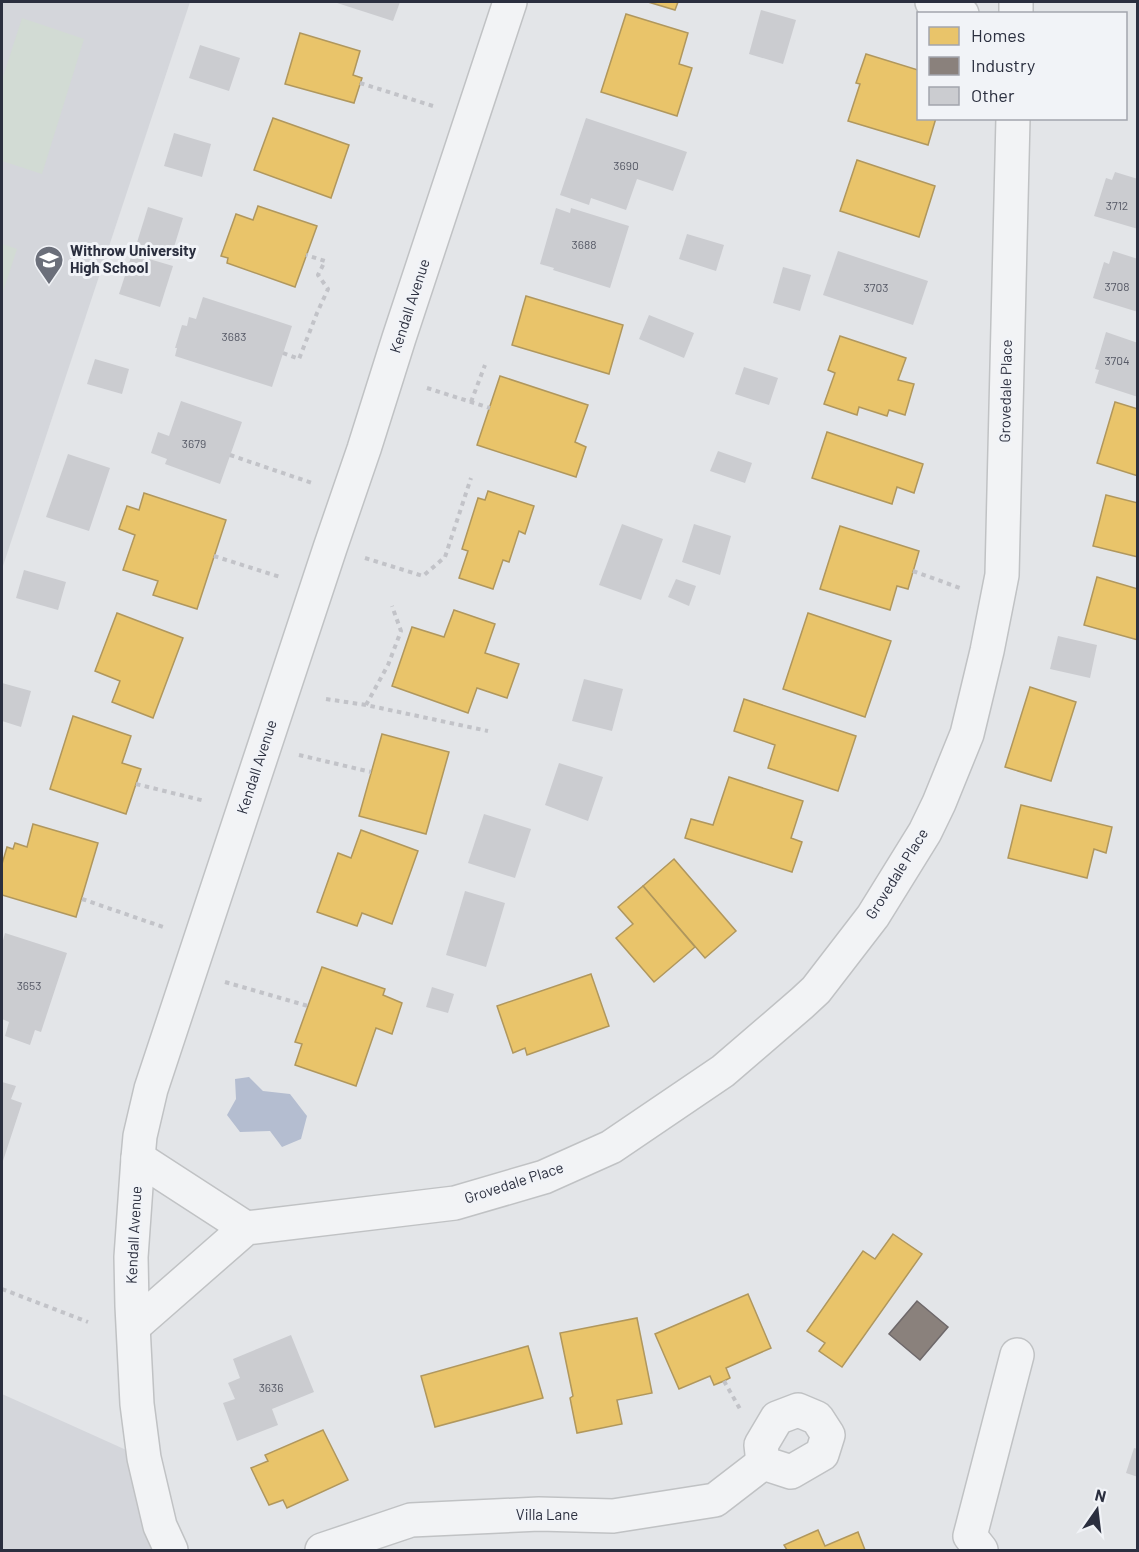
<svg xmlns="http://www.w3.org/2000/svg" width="1139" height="1552" viewBox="0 0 1139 1552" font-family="Barlow,sans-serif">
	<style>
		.built { fill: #d4d6db }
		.green { fill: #d2dbd4 }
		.water { fill: #b4bdd0 }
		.homes { fill: #e9c46a; stroke: #b0975d; stroke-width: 1.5 }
		.industry { fill: #8a817c; stroke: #6e686a; stroke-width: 1.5 }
		.building { fill: #cbccd0 }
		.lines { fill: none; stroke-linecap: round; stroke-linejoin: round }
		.minor-casing { stroke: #c0c2c4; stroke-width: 36 }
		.path { stroke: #c2c3c8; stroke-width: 4; stroke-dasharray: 4.5 4.5; stroke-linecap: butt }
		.minor { stroke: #f2f3f5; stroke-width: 33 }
		.labels { text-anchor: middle; stroke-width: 6; stroke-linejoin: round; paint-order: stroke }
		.number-label { font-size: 12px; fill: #555865 }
		.poi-label { font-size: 15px; font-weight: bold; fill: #2b2f3f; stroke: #f1f3f7; text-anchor: start }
		.street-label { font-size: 15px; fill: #2b2f3f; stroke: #f1f3f7 }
	</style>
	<rect width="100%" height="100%" fill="#e3e5e8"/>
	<g class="built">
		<polygon points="2,2 190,2 2,569"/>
		<polygon points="2,1394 144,1458 171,1550 2,1550"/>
	</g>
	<g class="green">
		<polygon points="22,18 84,39 42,174 2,161 2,80"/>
		<polygon points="2,244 17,249 2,295"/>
	</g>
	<polygon class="water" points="249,1077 263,1091 290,1094 307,1116 301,1139 282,1147 270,1131 240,1132 227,1115 236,1099 235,1079"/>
	<g class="homes">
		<polygon points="648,2 678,2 675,10"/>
		<polygon points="626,14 688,33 679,64 692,68 677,116 601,92"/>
		<polygon points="300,33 360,51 353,75 362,78 354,103 285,84"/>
		<polygon points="866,54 918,70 918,118 936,118 928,145 848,121 860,84 856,83"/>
		<polygon points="273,118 349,145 331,198 254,170"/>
		<polygon points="857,160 935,186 919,237 840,211"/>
		<polygon points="258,206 317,226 295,287 227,263 228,258 221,256 236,214 253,220"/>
		<polygon points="526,296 623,325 609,374 512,345"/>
		<polygon points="840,336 906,358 898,380 914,384 905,415 889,410 887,416 859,407 857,415 824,404 835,373 828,370"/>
		<polygon points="500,376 588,405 575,442 586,447 576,477 477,445"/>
		<polygon points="1115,402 1138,409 1138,476 1097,463"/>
		<polygon points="827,432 923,464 914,493 897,487 892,504 812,478"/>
		<polygon points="488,491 534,506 525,534 519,531 509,562 503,560 493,589 459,578 468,551 462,549 478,498 485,500"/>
		<polygon points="144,493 226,520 197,609 153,595 158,581 123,570 135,535 119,529 127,506 139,510"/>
		<polygon points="1106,495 1138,503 1138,557 1093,546"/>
		<polygon points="840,526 919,551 908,589 897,586 890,610 820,589"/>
		<polygon points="1097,577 1138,589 1138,640 1084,625"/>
		<polygon points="454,610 495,624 485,653 519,664 507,698 477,688 468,713 392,686 412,627 444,637"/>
		<polygon points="117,613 183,638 153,718 112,702 120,681 95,671"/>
		<polygon points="808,613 891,641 865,717 783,689"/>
		<polygon points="1030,687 1076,702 1051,781 1005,767"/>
		<polygon points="744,699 856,736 838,791 768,768 775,745 734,731"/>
		<polygon points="73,716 131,736 122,763 141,769 126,814 50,789"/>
		<polygon points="382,734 449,752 426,834 359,816"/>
		<polygon points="729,777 803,801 791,838 802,842 792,872 685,838 691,819 713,825"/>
		<polygon points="1021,805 1112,827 1106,853 1094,849 1087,878 1008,858"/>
		<polygon points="33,824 98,843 76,917 2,895 2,864 7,847 13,849 15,843 27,847"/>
		<polygon points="361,830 418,851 392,924 362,913 357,926 317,912 338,853 351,858"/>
		<polygon points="674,859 736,931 705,958 643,886"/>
		<polygon points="643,886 695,947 654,982 616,938 633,924 618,907"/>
		<polygon points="322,967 385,989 383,995 402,1003 392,1034 376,1028 356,1086 295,1065 302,1044 295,1042"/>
		<polygon points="591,974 609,1026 527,1055 525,1048 513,1053 497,1006"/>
		<polygon points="893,1234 922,1254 842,1367 819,1351 825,1343 807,1331 863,1251 875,1259"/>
		<polygon points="748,1294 771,1348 726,1368 730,1378 724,1381 714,1385 710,1376 679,1389 655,1334"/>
		<polygon points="637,1318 652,1393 617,1400 622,1424 577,1433 570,1398 573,1396 560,1333"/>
		<polygon points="528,1346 543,1398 435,1427 421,1376"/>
		<polygon points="323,1430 348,1480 287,1508 283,1500 269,1505 251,1468 268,1461 265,1455"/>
		<polygon points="818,1530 825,1546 858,1532 865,1550 787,1550 784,1545"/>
	</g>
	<polygon class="industry" points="917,1301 948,1327 920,1360 889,1334"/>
	<g class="building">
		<polygon points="334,2 400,2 393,21"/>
		<polygon points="761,10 796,20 783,64 749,54"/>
		<polygon points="200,45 240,58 229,91 189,78"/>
		<polygon points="586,118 687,152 673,191 637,179 626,210 591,198 589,205 560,195"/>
		<polygon points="174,133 211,144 202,177 164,166"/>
		<polygon points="1115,172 1138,179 1138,229 1094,216 1106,178 1112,180"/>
		<polygon points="148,207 183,218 170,260 135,249"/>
		<polygon points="556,208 570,213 571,208 629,226 610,288 553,270 554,268 540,264"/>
		<polygon points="687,234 724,245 716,271 679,259"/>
		<polygon points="838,251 928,281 913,325 823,295"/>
		<polygon points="1113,251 1138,259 1138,312 1093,298 1104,262 1109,264"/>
		<polygon points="132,254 173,266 160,307 119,294"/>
		<polygon points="783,267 811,275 800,311 773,303"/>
		<polygon points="203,297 292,326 272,387 175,356 177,348 175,348 182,325 187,326 189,317 196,319"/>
		<polygon points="649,315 694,333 684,358 639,339"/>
		<polygon points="1106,332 1138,343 1138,397 1095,383 1099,370 1095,369"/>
		<polygon points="95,359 129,369 122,394 87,384"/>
		<polygon points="744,367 778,378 769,405 735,394"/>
		<polygon points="181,401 242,422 220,484 165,464 167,459 151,453 158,432 169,436"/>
		<polygon points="718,451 752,463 745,483 710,471"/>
		<polygon points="68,454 110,468 89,531 46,517"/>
		<polygon points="622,524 663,539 641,600 599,585"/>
		<polygon points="694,524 731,536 720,575 682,562"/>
		<polygon points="24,570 66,582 58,610 16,598"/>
		<polygon points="676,579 696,586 689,606 668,597"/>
		<polygon points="1058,636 1097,645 1090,678 1050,669"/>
		<polygon points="584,679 623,689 612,731 572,721"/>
		<polygon points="2,683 31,691 21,727 2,721"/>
		<polygon points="559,763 603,777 588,821 545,805"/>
		<polygon points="484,814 531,829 515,878 468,863"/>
		<polygon points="465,891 505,903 486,967 446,955"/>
		<polygon points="5,933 67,953 41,1032 35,1030 30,1045 5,1036 9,1022 2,1019 2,944"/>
		<polygon points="432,987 454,994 448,1013 426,1007"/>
		<polygon points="2,1082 16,1086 11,1099 22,1103 2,1164"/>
		<polygon points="291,1335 314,1392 272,1409 278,1425 237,1441 223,1403 235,1399 228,1383 240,1378 233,1359"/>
		<polygon points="1134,1448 1138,1449 1138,1477 1126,1473"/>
	</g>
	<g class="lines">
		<g class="minor-casing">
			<g id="minor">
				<polyline points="932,2 962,14"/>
				<polyline points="1016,2 1016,14"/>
				<polyline points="138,1158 246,1228"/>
				<polyline points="134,1326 246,1228 455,1203 544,1177 611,1147 723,1071 802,1003 816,990 873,916 925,832 939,803 967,734 987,651 1002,575 1013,118"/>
				<polygon points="798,1410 817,1418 828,1435 822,1454 791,1472 763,1463 761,1445 777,1418"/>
				<polyline points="171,1550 160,1526 144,1458 137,1404 132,1306 131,1257 138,1158 140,1136 151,1089 330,548 364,449 399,338 510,2"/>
				<polyline points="322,1550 411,1520 539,1514 613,1516 715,1500 763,1463"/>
				<polyline points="981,1550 970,1536 1017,1355"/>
			</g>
		</g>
		<g class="path">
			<polyline points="360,83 433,106"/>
			<polyline points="283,353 299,359 317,313 328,289 318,275 325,261 306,255"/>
			<polyline points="427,388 490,408"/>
			<polyline points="471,402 485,365"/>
			<polyline points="230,455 312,483"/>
			<polyline points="214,556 280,577"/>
			<polyline points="365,558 423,576 445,557 471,478"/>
			<polyline points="913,571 960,588"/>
			<polyline points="326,699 366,705 488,731"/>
			<polyline points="366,705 388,665 401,631 392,606"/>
			<polyline points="299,755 371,772"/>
			<polyline points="136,784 205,801"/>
			<polyline points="82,899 166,928"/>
			<polyline points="225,982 308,1006"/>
			<polyline points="2,1289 88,1322"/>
			<polyline points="724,1381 740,1409"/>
		</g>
		<use href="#minor" class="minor"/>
	</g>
	<defs>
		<g id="school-pin" transform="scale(1.5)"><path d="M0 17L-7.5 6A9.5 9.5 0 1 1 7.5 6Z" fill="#6b6f7a" stroke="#f1f3f7"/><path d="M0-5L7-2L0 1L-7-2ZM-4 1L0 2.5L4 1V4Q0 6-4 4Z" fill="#fff"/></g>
	</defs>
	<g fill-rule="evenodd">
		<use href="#school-pin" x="49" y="260"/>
	</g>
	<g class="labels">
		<g class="number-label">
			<text x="626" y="170">3690</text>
			<text x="1117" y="210">3712</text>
			<text x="584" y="249">3688</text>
			<text x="1117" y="291">3708</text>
			<text x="876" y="292">3703</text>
			<text x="234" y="341">3683</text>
			<text x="1117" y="365">3704</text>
			<text x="194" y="448">3679</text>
			<text x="29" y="990">3653</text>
			<text x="271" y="1392">3636</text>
		</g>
		<g class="poi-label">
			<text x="70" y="256">Withrow University<tspan x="70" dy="17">High School</tspan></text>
		</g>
		<g class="street-label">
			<text transform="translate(410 306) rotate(-72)" y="5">Kendall Avenue</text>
			<text transform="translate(1006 391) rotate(-89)" y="5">Grovedale Place</text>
			<text transform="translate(257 767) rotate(-72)" y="5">Kendall Avenue</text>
			<text transform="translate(897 874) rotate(-58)" y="5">Grovedale Place</text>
			<text transform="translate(514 1183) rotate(-18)" y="5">Grovedale Place</text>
			<text transform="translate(134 1235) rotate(-87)" y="5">Kendall Avenue</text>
			<text x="547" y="1520">Villa Lane</text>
		</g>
	</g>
	<rect width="1139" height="1552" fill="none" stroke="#2b2f3f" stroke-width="6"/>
	<rect x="917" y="12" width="210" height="108" fill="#f1f3f7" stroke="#a2a5ad" stroke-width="1.5"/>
	<rect x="929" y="27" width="30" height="18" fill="#e9c46a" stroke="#a2a5ad" stroke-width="1.5"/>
	<text x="971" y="42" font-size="18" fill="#2b2f3f">Homes</text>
	<rect x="929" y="57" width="30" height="18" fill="#8a817c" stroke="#a2a5ad" stroke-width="1.5"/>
	<text x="971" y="72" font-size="18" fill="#2b2f3f">Industry</text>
	<rect x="929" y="87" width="30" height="18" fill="#cbccd0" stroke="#a2a5ad" stroke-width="1.5"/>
	<text x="971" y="102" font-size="18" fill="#2b2f3f">Other</text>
	<g transform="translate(1097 1510) rotate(14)" stroke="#f1f3f7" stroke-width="4.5" paint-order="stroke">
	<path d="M0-4.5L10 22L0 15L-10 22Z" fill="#2b2f3f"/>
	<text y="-9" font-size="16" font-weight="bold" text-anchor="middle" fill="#2b2f3f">N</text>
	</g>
</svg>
